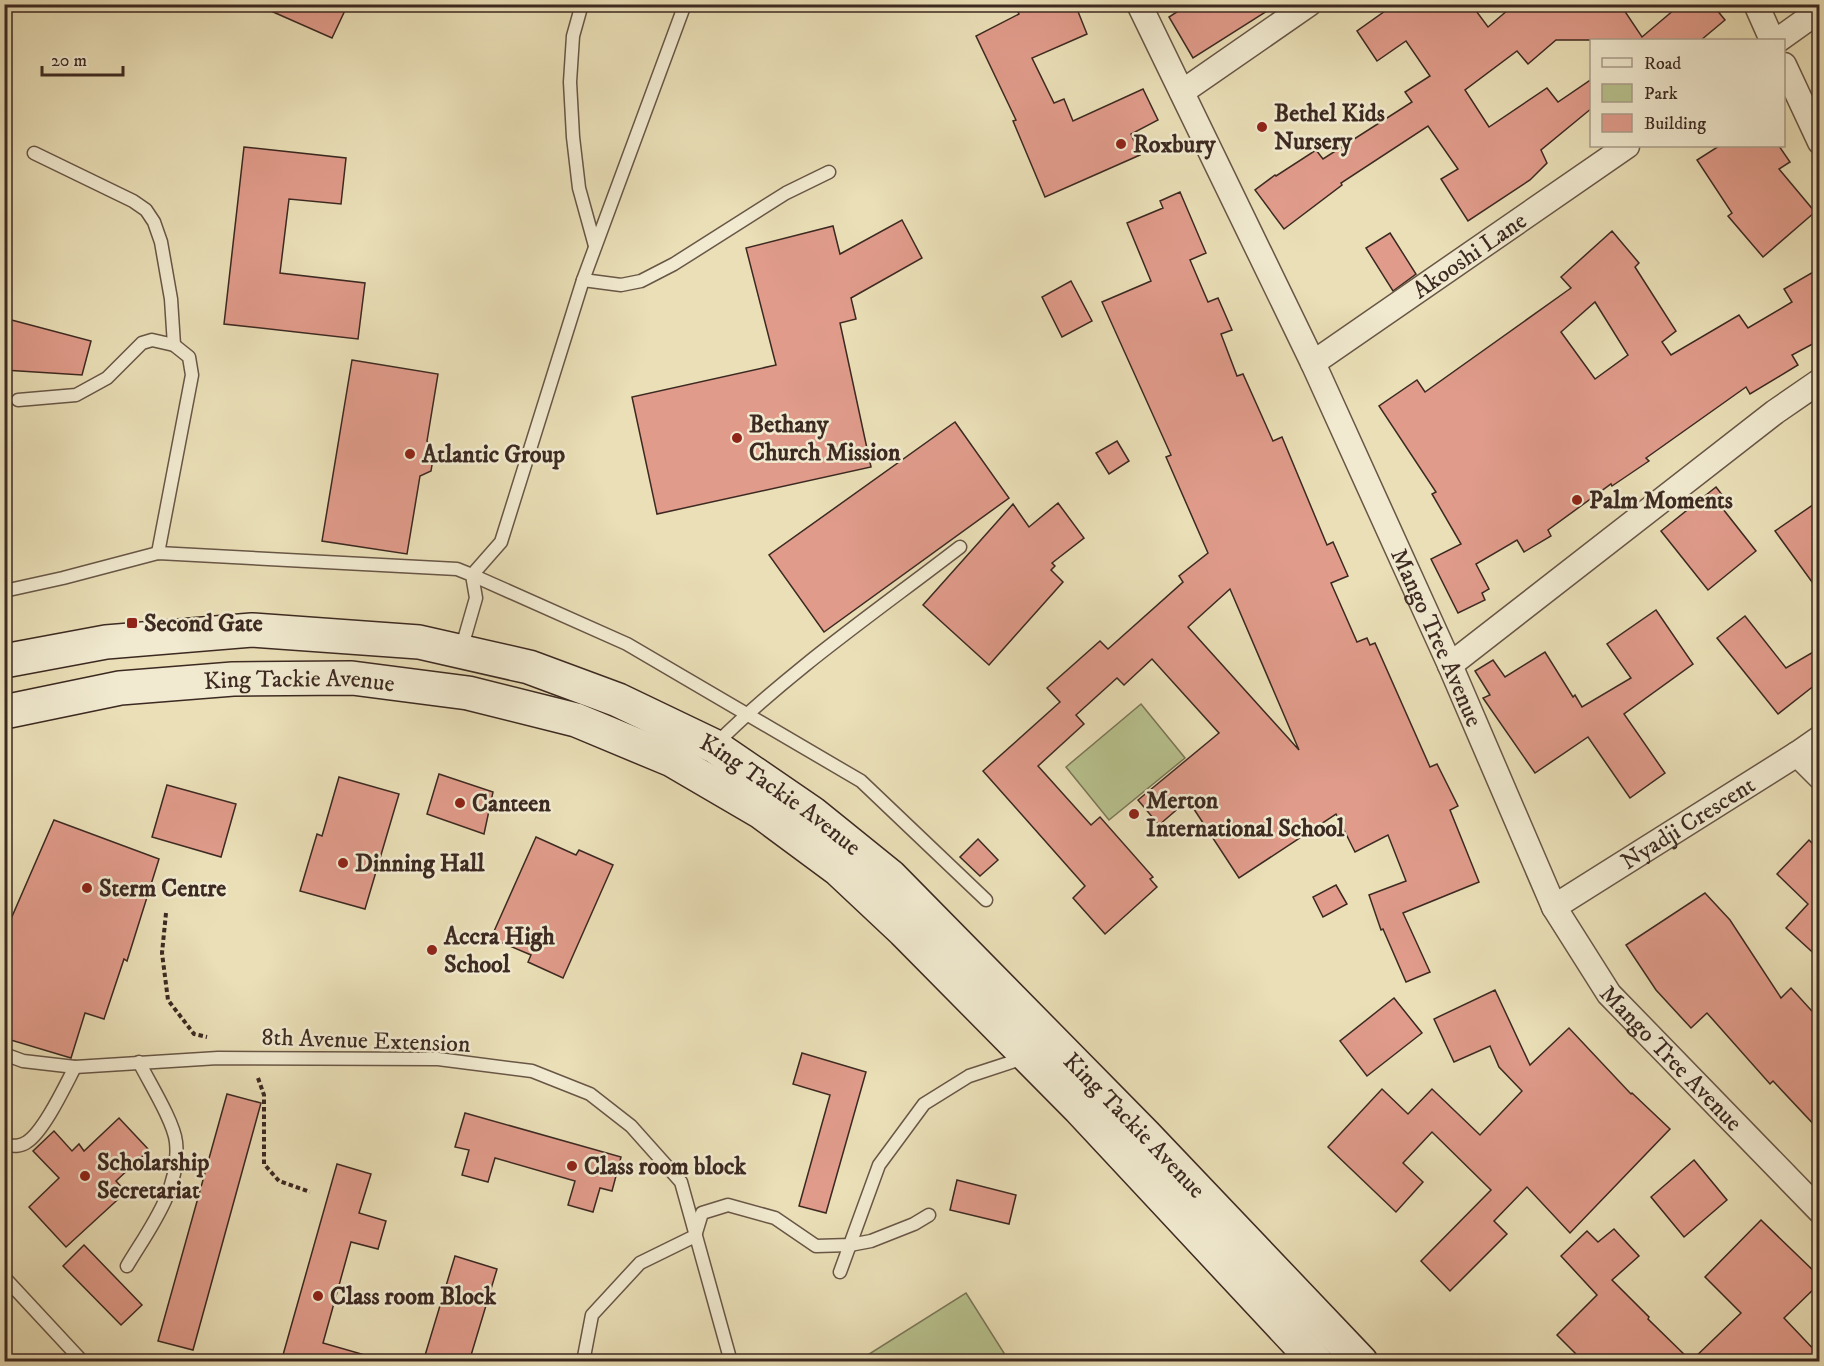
<svg xmlns="http://www.w3.org/2000/svg" width="1824" height="1366" viewBox="0 0 1824 1366" font-family="'IM FELL DW Pica',serif">
	<style>
		.green { fill: #b7c28e; stroke: #7a7658; stroke-width: 1.5 }
		.building { fill: #e09b8a; stroke: #3c2921; stroke-width: 1.5; fill-rule: evenodd }
		.lines { fill: none; stroke-linecap: round; stroke-linejoin: round }
		.service-casing { stroke: #685646; stroke-width: 15 }
		.minor-casing { stroke: #685646; stroke-width: 27 }
		.secondary-casing { stroke: #3c2921; stroke-width: 36 }
		.path { stroke: #3c2921; stroke-width: 4; stroke-dasharray: 4.5 3; stroke-linecap: butt }
		.service { stroke: #f1ead0; stroke-width: 12 }
		.minor { stroke: #f1ead0; stroke-width: 24 }
		.secondary { stroke: #f1ead0; stroke-width: 33 }
		.poi-dot { fill: #8f2418; stroke: #f1ead0; stroke-width: 2 }
		.labels { text-anchor: middle; stroke-width: 5; stroke-linejoin: round; paint-order: stroke }
		.poi-label { font-size: 24px; font-weight: bold; fill: #3c2921; stroke: #f1ead0; text-anchor: start }
		.street-label { font-size: 24px; fill: #3c2921; stroke: #f1ead0 }
	</style>
	<rect width="100%" height="100%" fill="#eadfb7"/>
	<filter id="stains"><feTurbulence type="fractalNoise" baseFrequency=".00333" numOctaves="4"/><feColorMatrix values="0 0 0 0 .2 0 0 0 0 .09 0 0 0 0 .02 0 0 0 .5 -.17"/></filter>
	<radialGradient id="worn" r=".72"><stop offset=".6" stop-color="#630" stop-opacity="0"/><stop offset="1" stop-color="#630" stop-opacity=".3"/></radialGradient>
	<g class="green">
		<polygon points="1141,704 1185,758 1109,820 1066,767"/>
		<polygon points="966,1293 1009,1361 858,1361"/>
	</g>
	<g class="building">
		<polygon points="255,4 348,4 332,38"/>
		<polygon points="1037,4 1075,4 1087,34 1032,58 1054,103 1064,99 1073,121 1143,89 1158,120 1131,134 1140,155 1045,197 1013,121 1016,120 976,36 1019,14 1018,12"/>
		<polygon points="1189,4 1278,4 1193,58 1169,17"/>
		<polygon points="1395,4 1471,4 1488,27 1515,4 1620,4 1642,37 1681,4 1712,4 1725,20 1701,40 1556,40 1528,64 1517,51 1465,90 1489,127 1547,88 1558,102 1592,79 1592,108 1541,150 1547,163 1530,180 1468,221 1441,179 1458,169 1428,126 1341,183 1342,185 1284,229 1255,190 1275,175 1276,176 1316,150 1323,159 1412,102 1405,92 1430,76 1406,41 1377,61 1357,31"/>
		<polygon points="1719,146 1779,146 1790,162 1779,169 1815,212 1763,257 1728,216 1732,213 1697,160"/>
		<polygon points="244,147 346,158 341,204 289,199 280,273 365,283 358,339 224,324"/>
		<path d="M1180 192 1206 253 1190 260 1208 302 1218 298 1232 330 1221 334 1237 376 1243 374 1273 441 1282 437 1327 545 1333 542 1348 576 1331 583 1357 642 1367 638 1370 645 1375 643 1430 767 1437 764 1458 806 1450 810 1479 882 1403 913 1430 972 1406 982 1383 929 1381 930 1369 895 1406 881 1388 835 1355 852 1336 814 1239 878 1188 800 1159 825 1138 800 1219 733 1152 659 1124 685 1117 678 1076 715 1084 724 1038 766 1091 825 1100 817 1153 877 1150 879 1157 887 1105 934 1073 898 1085 886 983 771 1060 702 1047 688 1100 641 1108 649 1183 582 1179 576 1208 553 1166 457 1171 455 1102 302 1151 281 1127 223 1163 208 1160 201ZM1230 589 1299 750 1188 627Z"/>
		<polygon points="902,220 922,258 851,298 856,319 840,323 871,467 657,514 632,397 776,365 746,248 833,226 840,254"/>
		<path d="M1612 231 1639 263 1635 267 1676 331 1662 342 1671 355 1739 315 1748 328 1792 302 1784 289 1820 268V340L1792 355 1798 365 1750 394 1746 387 1646 458 1649 461 1612 486 1611 484 1548 530 1551 536 1524 552 1517 540 1476 564 1489 589 1482 593 1485 600 1458 613 1431 559 1461 544 1432 494 1436 492 1379 406 1417 380 1425 392 1571 288 1561 277ZM1595 302 1628 355 1595 379 1561 332Z"/>
		<polygon points="1390,233 1416,274 1393,291 1366,248"/>
		<polygon points="1071,281 1092,321 1062,337 1042,297"/>
		<polygon points="4,318 91,341 82,375 4,370"/>
		<polygon points="352,360 438,374 427,441 434,453 431,471 420,476 407,554 322,541"/>
		<polygon points="955,422 1009,498 824,632 769,555"/>
		<polygon points="1117,441 1129,461 1109,474 1096,453"/>
		<polygon points="1716,487 1729,504 1723,509 1756,551 1708,590 1661,531"/>
		<polygon points="1820,500 1820,593 1775,531"/>
		<polygon points="1058,503 1084,538 1052,563 1055,566 1051,570 1063,582 989,665 923,605 1013,504 1029,527"/>
		<polygon points="1656,610 1693,664 1624,714 1665,773 1630,798 1588,737 1535,773 1483,698 1490,695 1475,671 1493,660 1505,677 1545,652 1573,697 1575,695 1582,707 1631,678 1607,644"/>
		<polygon points="1745,616 1786,668 1820,648 1820,681 1778,714 1717,638"/>
		<polygon points="439,774 493,792 484,834 427,814"/>
		<polygon points="339,777 399,794 365,909 300,891 317,834 322,836"/>
		<polygon points="167,785 236,804 221,857 152,837"/>
		<polygon points="54,820 159,859 127,961 124,959 104,1019 85,1013 71,1058 4,1038 4,935"/>
		<polygon points="536,837 576,855 579,850 613,865 563,978 528,962 531,955 491,938"/>
		<polygon points="978,839 998,860 980,876 960,857"/>
		<polygon points="1809,840 1820,851 1820,959 1786,928 1808,904 1777,874"/>
		<polygon points="1336,885 1347,904 1323,917 1313,897"/>
		<polygon points="1705,893 1730,920 1781,998 1791,988 1820,1020 1820,1131 1773,1081 1770,1084 1707,1013 1691,1028 1656,990 1626,945"/>
		<polygon points="1495,990 1530,1065 1569,1028 1631,1094 1632,1093 1670,1129 1570,1233 1527,1187 1494,1221 1507,1234 1450,1291 1421,1261 1491,1190 1432,1132 1403,1163 1423,1182 1396,1212 1328,1147 1382,1089 1408,1114 1432,1089 1480,1135 1522,1091 1499,1067 1490,1046 1454,1062 1434,1019"/>
		<polygon points="1394,998 1422,1033 1367,1076 1340,1041"/>
		<polygon points="802,1053 866,1072 826,1213 799,1206 830,1095 793,1084"/>
		<polygon points="227,1094 261,1103 193,1350 158,1341"/>
		<polygon points="465,1113 621,1157 612,1191 600,1188 593,1212 568,1205 575,1181 495,1158 488,1182 462,1175 469,1150 455,1147"/>
		<polygon points="119,1118 149,1150 116,1181 126,1192 66,1247 29,1207 59,1178 33,1151 54,1131 72,1151 79,1144 84,1151"/>
		<polygon points="1694,1160 1727,1200 1684,1237 1651,1197"/>
		<polygon points="337,1164 371,1174 359,1213 386,1221 378,1249 351,1242 323,1343 365,1355 364,1362 281,1362"/>
		<polygon points="957,1180 1016,1195 1009,1224 950,1210"/>
		<polygon points="1761,1220 1820,1277 1820,1283 1784,1318 1820,1356 1820,1362 1584,1362 1557,1335 1597,1295 1561,1256 1587,1231 1598,1242 1614,1229 1639,1256 1612,1280 1649,1317 1648,1319 1691,1361 1741,1313 1705,1277"/>
		<polygon points="84,1245 142,1305 121,1325 63,1266"/>
		<polygon points="455,1256 497,1269 469,1362 423,1362"/>
	</g>
	<g class="lines">
		<g class="service-casing">
			<g id="service">
				<polyline points="582,4 573,36 570,82 573,137 579,188 595,246"/>
				<polyline points="685,4 583,280 501,542 472,575 627,644 861,781 986,900"/>
				<polyline points="34,153 133,201 146,210 154,222 161,242 171,299 174,345"/>
				<polyline points="583,280 621,285 641,281 674,264 786,193 829,172"/>
				<polyline points="18,400 76,395 107,378 142,343 152,340 174,345 189,357 192,375 158,553"/>
				<polyline points="4,591 63,578 158,553 457,569 472,575 476,598 461,650"/>
				<path d="M714 746C789 671 877 611 960 547"/>
				<polyline points="4,1054 23,1061 75,1067 218,1058 438,1059 532,1071 590,1094 631,1126 681,1182 731,1362"/>
				<path d="M4 1145C13 1146 20 1147 27 1142 44 1131 65 1086 75 1067"/>
				<path d="M127 1266C149 1229 181 1189 176 1142 174 1122 149 1082 139 1062"/>
				<polyline points="840,1272 879,1165 924,1104 969,1076 1024,1058"/>
				<polyline points="4,1277 83,1362"/>
				<polyline points="583,1362 592,1315 640,1263 695,1236 702,1213 728,1205 775,1218 816,1246 850,1245 871,1241 914,1224 929,1215"/>
			</g>
		</g>
		<g class="minor-casing">
			<g id="minor">
				<path id="s1" d="M1139 4 1313 363 1450 665 1554 907 1609 994 1820 1211"/>
				<polyline points="1756,4 1772,40"/>
				<polyline points="1778,40 1820,10"/>
				<polyline points="1784,65 1820,142"/>
				<polyline points="1182,92 1309,4"/>
				<path id="s2" d="M1313 363 1627 146"/>
				<polyline points="1450,665 1775,412 1820,381"/>
				<polyline points="1797,754 1820,777"/>
				<path id="s3" d="M1554 907 1797 754 1820 738"/>
			</g>
		</g>
		<g class="secondary-casing">
			<g id="secondary">
				<path id="s4" d="M4 661 106 642 252 630 419 642 529 667 618 700 714 746 812 813 890 876 1145 1135 1361 1362"/>
				<path id="s5" d="M4 712 120 688 233 679 352 678 468 693 576 720 672 760 761 812 838 869 904 931 1079 1108 1316 1362"/>
			</g>
		</g>
		<g class="path">
			<polyline points="166,913 162,953 168,1000 194,1034 207,1037"/>
			<polyline points="258,1078 264,1095 264,1164 279,1181 310,1192"/>
		</g>
		<use href="#service" class="service"/>
		<use href="#minor" class="minor"/>
		<use href="#secondary" class="secondary"/>
	</g>
	<g class="poi-dot">
		<circle cx="1262" cy="127" r="6"/>
		<circle cx="1121" cy="144" r="6"/>
		<circle cx="737" cy="438" r="6"/>
		<circle cx="410" cy="454" r="6"/>
		<circle cx="1577" cy="500" r="6"/>
		<rect x="126" y="617" width="12" height="12" rx="3"/>
		<circle cx="460" cy="803" r="6"/>
		<circle cx="1134" cy="814" r="6"/>
		<circle cx="343" cy="863" r="6"/>
		<circle cx="87" cy="888" r="6"/>
		<circle cx="432" cy="950" r="6"/>
		<circle cx="572" cy="1166" r="6"/>
		<circle cx="85" cy="1176" r="6"/>
		<circle cx="318" cy="1296" r="6"/>
	</g>
	<g class="labels">
		<g class="poi-label">
			<text x="1274" y="121">Bethel Kids<tspan x="1274" dy="28">Nursery</tspan></text>
			<text x="1133" y="152">Roxbury</text>
			<text x="749" y="432">Bethany<tspan x="749" dy="28">Church Mission</tspan></text>
			<text x="422" y="462">Atlantic Group</text>
			<text x="1589" y="508">Palm Moments</text>
			<text x="144" y="631">Second Gate</text>
			<text x="1146" y="808">Merton<tspan x="1146" dy="28">International School</tspan></text>
			<text x="472" y="811">Canteen</text>
			<text x="355" y="871">Dinning Hall</text>
			<text x="99" y="896">Sterm Centre</text>
			<text x="444" y="944">Accra High<tspan x="444" dy="28">School</tspan></text>
			<text x="97" y="1170">Scholarship<tspan x="97" dy="28">Secretariat</tspan></text>
			<text x="584" y="1174">Class room block</text>
			<text x="330" y="1304">Class room Block</text>
		</g>
		<g class="street-label">
			<text dy="8" stroke="none"><textPath href="#s2" startOffset="190">Akooshi Lane</textPath></text>
			<text dy="8" stroke="none"><textPath href="#s1" startOffset="700">Mango Tree Avenue</textPath></text>
			<text dy="8" stroke="none"><textPath href="#s5" startOffset="298">King Tackie Avenue</textPath></text>
			<text dy="8" stroke="none"><textPath href="#s4" startOffset="814">King Tackie Avenue</textPath></text>
			<text dy="8" stroke="none"><textPath href="#s3" startOffset="158">Nyadji Crescent</textPath></text>
			<text transform="translate(366 1040) rotate(2)" y="8">8th Avenue Extension</text>
			<text dy="8" stroke="none"><textPath href="#s1" startOffset="1186">Mango Tree Avenue</textPath></text>
			<text dy="8" stroke="none"><textPath href="#s4" startOffset="1300">King Tackie Avenue</textPath></text>
		</g>
	</g>
	<rect width="1824" height="1366" fill="none" stroke="#eadfb7" stroke-width="24"/>
	<rect x="6" y="6" width="1812" height="1354" fill="none" stroke="#3c2921" stroke-width="3"/>
	<rect x="12" y="12" width="1800" height="1342" fill="none" stroke="#3c2921" stroke-width="1.5"/>
	<rect x="1590" y="39" width="195" height="108" fill="#f1ead0" stroke="#a99d8a" stroke-width="1.5"/>
	<rect x="1602" y="58" width="30" height="9" fill="#f1ead0" stroke="#a99d8a" stroke-width="1.5"/>
	<text x="1644" y="69" font-size="18" fill="#3c2921">Road</text>
	<rect x="1602" y="84" width="30" height="18" fill="#b7c28e" stroke="#a99d8a" stroke-width="1.5"/>
	<text x="1644" y="99" font-size="18" fill="#3c2921">Park</text>
	<rect x="1602" y="114" width="30" height="18" fill="#e09b8a" stroke="#a99d8a" stroke-width="1.5"/>
	<text x="1644" y="129" font-size="18" fill="#3c2921">Building</text>
	<path d="M42 66v9h81v-9" fill="none" stroke="#3c2921" stroke-width="3"/>
	<text x="51" y="66" font-size="18" fill="#3c2921" stroke="#f1ead0" stroke-width="4.5" paint-order="stroke">20 m</text>
	<rect width="100%" height="100%" filter="url(#stains)"/>
	<rect width="100%" height="100%" fill="url(#worn)"/>
</svg>
